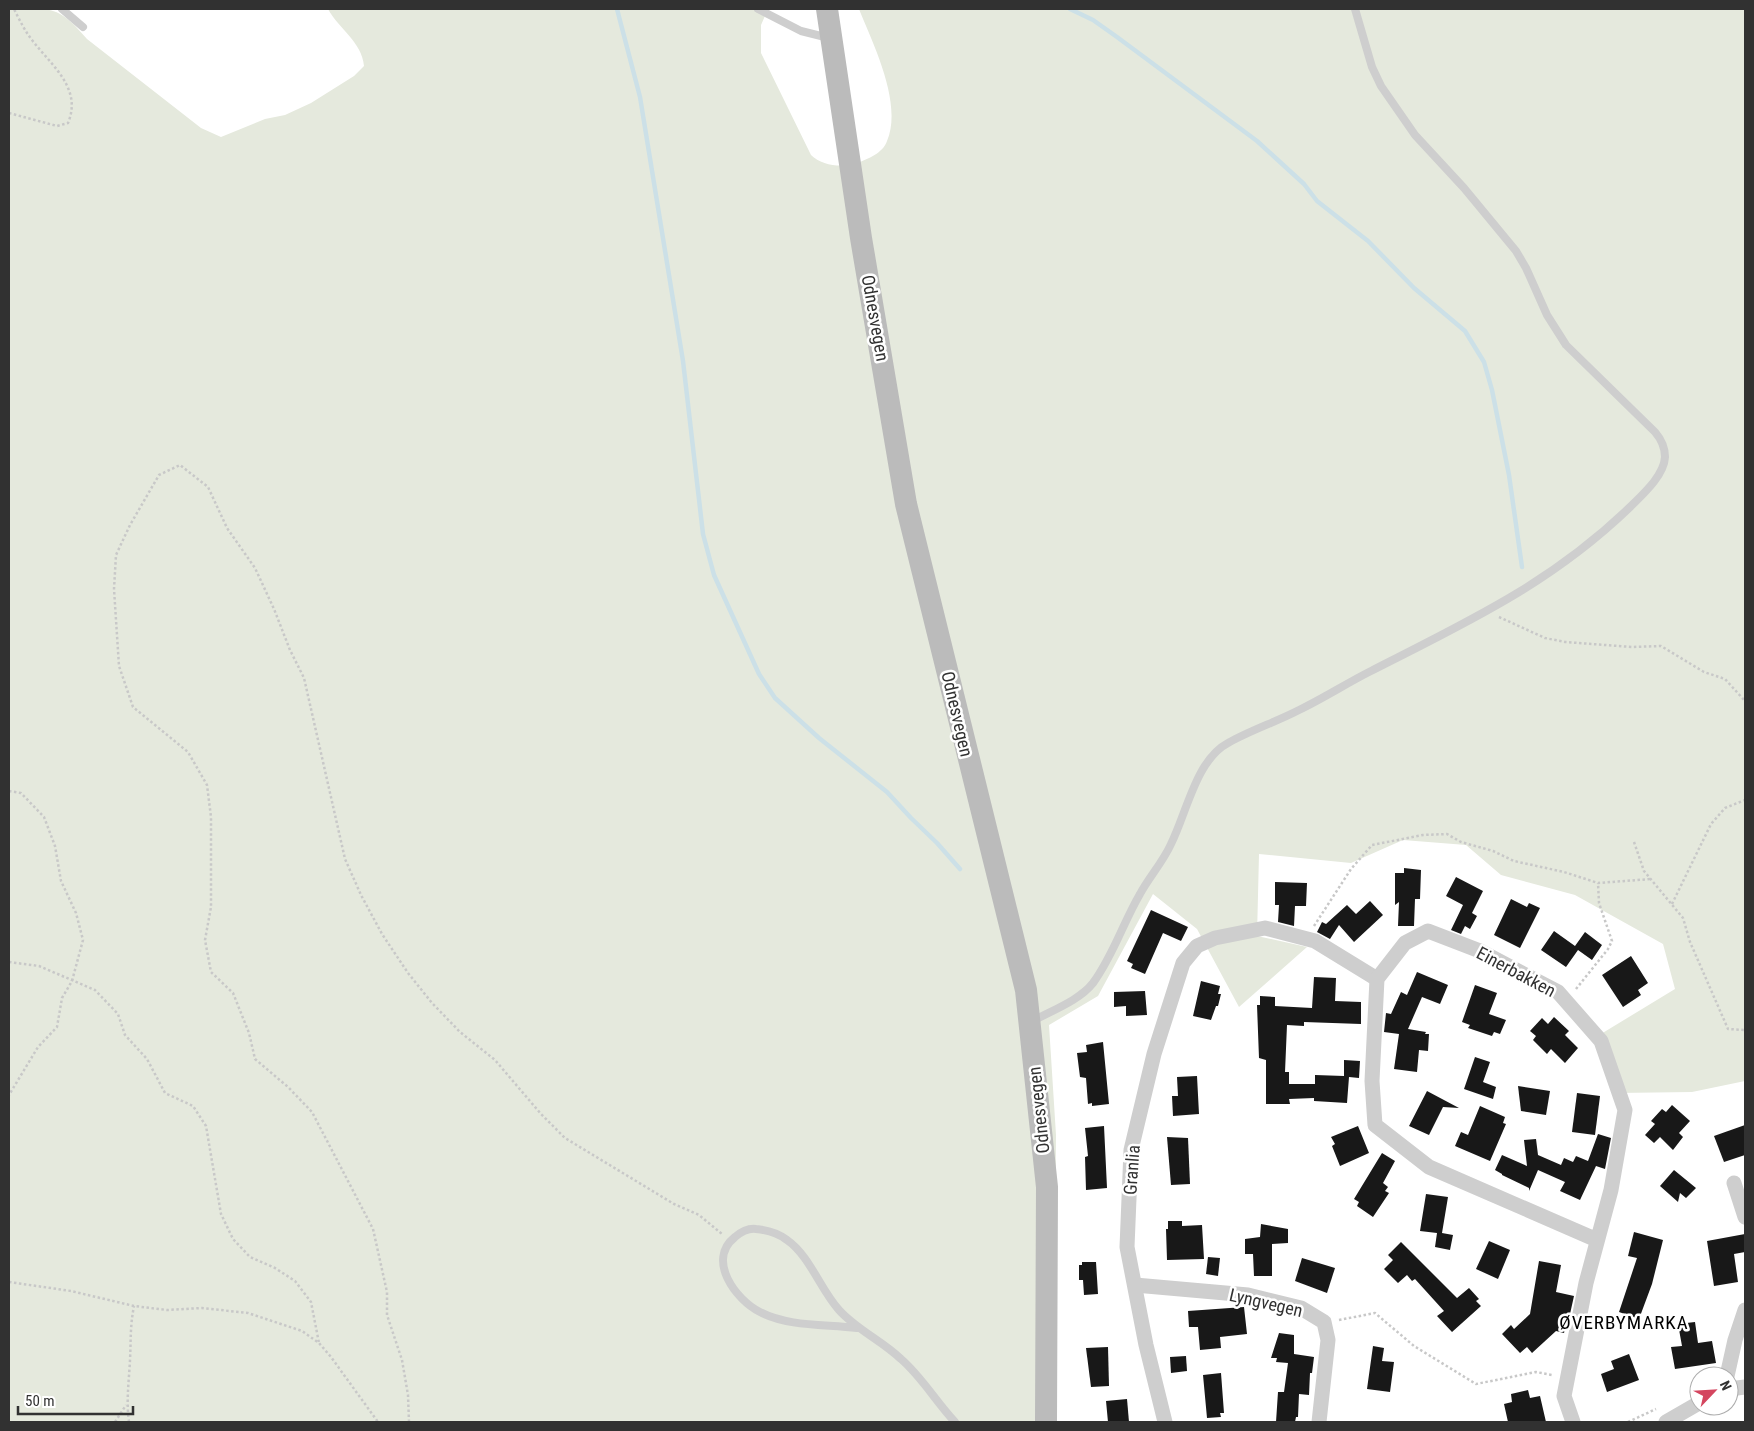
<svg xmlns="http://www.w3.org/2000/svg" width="1754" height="1431" viewBox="0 0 1754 1431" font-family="'Roboto Condensed',sans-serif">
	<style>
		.green { fill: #e5e9dd }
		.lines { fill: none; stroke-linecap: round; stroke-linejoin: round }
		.stream { stroke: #cce0e7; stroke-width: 4.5 }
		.building { fill: #181818 }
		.path { stroke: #c8c8c8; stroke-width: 2.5; stroke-dasharray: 2.5 2.5; stroke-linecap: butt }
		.service { stroke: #cecece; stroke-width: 8 }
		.minor { stroke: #cecece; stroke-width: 15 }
		.secondary { stroke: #bbb; stroke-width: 22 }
		.labels { text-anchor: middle; stroke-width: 5; stroke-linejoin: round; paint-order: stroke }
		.street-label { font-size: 18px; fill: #313131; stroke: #fff }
		.neighbourhood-label { font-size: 19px; letter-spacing: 1px; fill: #000; stroke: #fff }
	</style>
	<rect width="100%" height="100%" fill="#fff"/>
	<path class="green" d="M9 9C52 9 57 4 87 39L201 128 221 137 265 119 285 115 311 103 354 76 364 66C362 42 339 29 328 9H768L761 25V53L811 155C822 166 843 168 857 163 868 159 883 153 887 141 903 103 873 44 859 9H1745V1081L1692 1092 1617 1093 1596 1037 1675 989 1663 944 1575 895 1501 875 1466 845 1403 840 1351 863 1259 854 1257 936 1307 947 1239 1007 1197 929 1153 894 1098 996 1049 1025 1056 1135 1054 1422H9Z"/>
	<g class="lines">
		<g class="stream">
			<polyline points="617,9 640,97 683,361 703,534 714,575 759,674 775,698 819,738 887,792 911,818 937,843 960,869"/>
			<polyline points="1070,9 1093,20 1117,37 1257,141 1304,184 1317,201 1368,241 1414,288 1465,331 1484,362 1492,390 1509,475 1522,567"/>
		</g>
	</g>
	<g class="building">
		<polygon points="1404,868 1421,870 1420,899 1415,899 1414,926 1398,926 1399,902 1395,905 1395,873 1404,873"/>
		<polygon points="1456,877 1483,891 1472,913 1477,916 1470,929 1465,926 1461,934 1451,930 1463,905 1446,896"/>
		<polygon points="1275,882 1307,883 1306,906 1295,906 1294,926 1278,922 1279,905 1275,905"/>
		<polygon points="1511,899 1527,907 1529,903 1540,908 1520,948 1494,935"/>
		<polygon points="1370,901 1383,915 1354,942 1339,925 1330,939 1317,932 1322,922 1326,924 1347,905 1356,914"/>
		<polygon points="1151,910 1188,927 1181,941 1163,933 1145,974 1131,968 1133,964 1127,961"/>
		<polygon points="1554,931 1575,946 1585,932 1602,945 1592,960 1578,950 1566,967 1541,950"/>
		<polygon points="1631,956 1648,983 1638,990 1641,995 1623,1007 1602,975"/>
		<polygon points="1417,972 1448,985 1440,1004 1422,997 1408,1029 1426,1032 1425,1034 1429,1034 1428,1051 1419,1050 1417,1072 1394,1069 1399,1034 1384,1032 1386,1013 1391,1014 1401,992 1407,995"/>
		<polygon points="1314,977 1336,978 1335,1001 1361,1002 1361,1024 1304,1022 1304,1026 1287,1025 1285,1072 1289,1072 1289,1084 1315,1084 1315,1075 1344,1076 1344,1060 1360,1061 1359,1078 1349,1077 1347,1103 1314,1101 1314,1098 1289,1099 1290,1104 1266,1104 1266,1060 1259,1058 1257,1005 1260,1005 1260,996 1275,997 1275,1006 1312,1008"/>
		<polygon points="1201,981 1220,986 1218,994 1221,994 1218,1006 1216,1006 1211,1020 1193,1016"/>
		<polygon points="1475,985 1497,993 1489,1014 1506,1020 1500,1034 1494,1032 1492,1036 1468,1028 1470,1025 1462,1022"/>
		<polygon points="1145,991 1147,1015 1126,1016 1126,1006 1114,1007 1114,992"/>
		<polygon points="1554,1017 1569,1031 1565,1035 1578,1048 1565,1063 1551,1049 1547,1054 1533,1040 1536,1036 1530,1031 1542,1018 1548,1024"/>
		<polygon points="1103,1042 1109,1104 1092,1106 1092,1103 1088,1104 1086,1078 1080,1077 1077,1053 1087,1052 1086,1045"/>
		<polygon points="1475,1057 1490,1062 1483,1082 1496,1087 1493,1099 1464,1089"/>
		<polygon points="1197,1076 1199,1114 1173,1116 1172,1096 1178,1096 1177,1077"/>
		<polygon points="1518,1086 1550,1091 1546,1115 1521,1111"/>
		<polygon points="1427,1091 1459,1108 1443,1107 1429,1135 1409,1126"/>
		<polygon points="1577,1093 1600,1096 1595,1135 1572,1132"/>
		<polygon points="1672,1105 1690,1121 1679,1133 1683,1137 1673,1150 1660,1137 1654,1143 1645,1135 1655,1124 1651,1121 1662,1109 1666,1112"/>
		<polygon points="1480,1106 1505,1117 1503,1123 1506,1124 1490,1161 1455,1146 1461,1132 1468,1135"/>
		<polygon points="1745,1125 1745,1155 1724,1162 1714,1136"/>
		<polygon points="1104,1126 1107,1188 1086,1190 1085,1157 1088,1156 1085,1128"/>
		<polygon points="1358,1126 1369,1153 1340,1166 1332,1146 1335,1144 1331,1137"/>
		<polygon points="1598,1134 1611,1138 1605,1169 1596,1166 1580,1200 1560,1191 1565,1182 1538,1170 1529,1191 1529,1188 1502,1175 1502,1174 1495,1170 1502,1155 1527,1166 1524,1140 1536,1139 1538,1155 1561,1165 1564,1158 1573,1162 1576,1156 1588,1161"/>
		<polygon points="1167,1137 1188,1138 1190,1184 1171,1185"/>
		<polygon points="1382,1153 1395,1161 1383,1183 1388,1187 1385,1191 1389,1193 1373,1217 1357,1206 1359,1202 1354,1199"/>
		<polygon points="1674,1170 1696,1188 1686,1198 1680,1193 1678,1202 1660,1186"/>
		<polygon points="1426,1194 1448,1197 1442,1233 1453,1235 1450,1250 1435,1247 1437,1233 1420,1231"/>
		<polygon points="1168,1221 1182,1221 1182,1226 1202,1225 1204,1259 1167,1260 1166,1229 1168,1229"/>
		<polygon points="1261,1224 1288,1229 1288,1243 1272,1244 1272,1276 1254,1276 1253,1254 1245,1254 1245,1239 1260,1237"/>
		<polygon points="1634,1232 1663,1240 1652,1284 1639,1319 1619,1312 1637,1258 1628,1256"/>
		<polygon points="1745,1234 1745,1252 1734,1254 1738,1282 1714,1286 1707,1241"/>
		<polygon points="1489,1241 1510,1250 1498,1279 1476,1269"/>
		<polygon points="1401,1242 1457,1298 1469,1288 1479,1299 1476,1301 1481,1306 1452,1332 1437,1316 1444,1311 1415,1279 1412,1281 1407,1275 1398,1283 1384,1269 1393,1260 1388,1255"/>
		<polygon points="1208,1257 1220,1258 1218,1276 1206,1274"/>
		<polygon points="1302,1258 1335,1268 1327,1293 1295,1281"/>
		<polygon points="1539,1261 1561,1265 1556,1292 1574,1296 1570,1314 1569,1314 1564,1333 1556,1331 1532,1353 1527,1347 1520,1353 1502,1334 1511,1325 1514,1329 1530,1314"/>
		<polygon points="1082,1262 1096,1262 1098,1294 1084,1295 1083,1280 1079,1280 1079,1265 1082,1265"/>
		<polygon points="1244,1307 1247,1334 1220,1337 1221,1348 1200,1350 1198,1327 1189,1327 1188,1311"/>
		<polygon points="1695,1322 1698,1343 1712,1341 1716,1363 1675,1369 1671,1347 1682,1346 1678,1324"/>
		<polygon points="1279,1333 1294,1335 1294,1354 1314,1357 1312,1373 1310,1373 1309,1395 1299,1394 1298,1417 1296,1417 1295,1422 1276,1422 1278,1392 1284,1392 1288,1363 1276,1362 1277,1358 1271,1358"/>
		<polygon points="1373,1346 1384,1348 1382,1361 1394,1362 1390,1392 1367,1389"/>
		<polygon points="1108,1347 1109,1386 1091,1387 1086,1348"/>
		<polygon points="1629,1354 1639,1380 1607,1392 1601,1374 1614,1369 1611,1361"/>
		<polygon points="1186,1356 1187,1371 1171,1373 1170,1357"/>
		<polygon points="1221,1373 1224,1413 1220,1413 1221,1417 1207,1418 1203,1375"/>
		<polygon points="1528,1390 1530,1398 1540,1396 1546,1422 1508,1422 1504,1404 1512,1402 1511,1394"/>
		<polygon points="1127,1399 1129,1422 1108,1422 1106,1401"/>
	</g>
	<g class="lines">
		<g class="path">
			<path d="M9 113 57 126 68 123C84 85 45 61 27 33 22 25 18 17 14 9"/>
			<polyline points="1499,617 1545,638 1565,642 1632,647 1661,646 1704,672 1725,679 1745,701"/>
			<polyline points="9,791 21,793 44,817 55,846 61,881 76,913 83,940 72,981 62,998 57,1027 38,1047 9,1095"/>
			<polyline points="1634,842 1644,871 1683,918 1690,942 1728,1029 1745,1030"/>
			<polyline points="1672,904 1711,824 1725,808 1745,800"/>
			<polyline points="1314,926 1351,869 1372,845 1423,835 1447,834 1461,842 1493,851 1514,861 1564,872 1598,883 1651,879"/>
			<polyline points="9,962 39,966 95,990 118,1014 125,1035 147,1059 165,1093 193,1106 206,1126 221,1214 233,1239 250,1257 275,1268 295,1281 311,1302 319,1343"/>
			<polyline points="1576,989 1608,949 1612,941 1599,903 1598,883"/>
			<polyline points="9,1282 71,1291 134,1306 167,1310 202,1308 248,1313 302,1331 319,1343 331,1357 378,1422"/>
			<polyline points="1339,1320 1375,1313 1414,1346 1476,1384 1536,1372 1552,1375"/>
			<polyline points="115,1422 126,1405"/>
			<path d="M129 1422C126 1401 129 1381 130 1360 131 1340 130 1326 134 1306"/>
			<polyline points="409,1422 408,1395 402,1360 387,1315 387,1292 373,1229 312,1112 288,1087 255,1059 249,1033 233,993 211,972 205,940 211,907 211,817 207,785 188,752 133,707 119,666 114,589 116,555 130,525 159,475 180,465 208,487 227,528 255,568 274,609 290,650 304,678 345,859 361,895 382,934 408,973 432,1003 460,1032 495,1060 541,1114 565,1138 674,1204 699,1215 722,1234"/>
			<polyline points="1628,1422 1656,1409"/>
		</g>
		<g class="service">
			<polyline points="62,9 83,27"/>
			<polyline points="758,9 801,31 829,38"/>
			<path d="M1031 1022C1050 1011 1079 1001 1093 983 1113 956 1123 923 1140 894 1149 877 1163 862 1171 844 1187 812 1196 760 1228 743 1251 730 1276 722 1299 710 1324 698 1347 683 1371 671 1467 622 1550 584 1629 508 1642 495 1664 476 1665 457 1665 447 1661 439 1655 432L1566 345 1547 315 1526 268 1516 251 1464 188 1415 135 1381 86 1372 67 1355 9"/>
			<path d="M857 1328C826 1324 789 1327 760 1312 736 1300 706 1260 735 1237 741 1232 748 1228 756 1229 767 1230 778 1233 787 1240 810 1256 820 1289 839 1310 857 1330 881 1340 901 1359 922 1377 936 1402 955 1422"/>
		</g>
		<g class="minor">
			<polyline points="1734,1183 1745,1217"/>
			<polyline points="1135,1285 1248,1295 1301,1308 1324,1322 1328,1340 1319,1422"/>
			<polyline points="1727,1376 1735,1340 1745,1310"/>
			<polyline points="1729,1389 1745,1387"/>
			<polyline points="1165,1422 1146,1345 1127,1247 1131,1150 1154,1054 1183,963 1197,946 1215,938 1265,928 1315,941 1377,979"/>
			<polyline points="1573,1422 1564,1396 1586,1283 1611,1190 1625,1110 1601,1041 1558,992 1480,951 1428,931 1405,943 1377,979 1372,1081 1375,1125 1429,1167 1597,1240"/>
			<polyline points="1666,1422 1699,1403"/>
		</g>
		<polyline class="secondary" points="827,9 861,238 906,504 1026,990 1047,1187 1046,1422"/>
	</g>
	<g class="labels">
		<g class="street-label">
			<text transform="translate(875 318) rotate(80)" y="6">Odnesvegen</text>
			<text transform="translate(957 714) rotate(77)" y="6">Odnesvegen</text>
			<text transform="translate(1516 972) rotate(28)" y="6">Einerbakken</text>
			<text transform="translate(1039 1110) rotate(-96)" y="6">Odnesvegen</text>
			<text transform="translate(1132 1170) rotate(-86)" y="6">Granlia</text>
			<text transform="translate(1266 1303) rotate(13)" y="6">Lyngvegen</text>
		</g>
		<g class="neighbourhood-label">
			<text x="1624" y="1329">ØVERBYMARKA</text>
		</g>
	</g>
	<rect width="1754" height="1431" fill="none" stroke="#313131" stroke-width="20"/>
	<g transform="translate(1714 1391) rotate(65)"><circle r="24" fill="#ffffff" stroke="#adadad"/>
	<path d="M0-4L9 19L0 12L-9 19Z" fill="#d4465f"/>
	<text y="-8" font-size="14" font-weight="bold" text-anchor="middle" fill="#313131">N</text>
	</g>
	<path d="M18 1406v8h115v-8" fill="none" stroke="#313131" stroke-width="2.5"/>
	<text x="25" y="1406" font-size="15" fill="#313131" stroke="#ffffff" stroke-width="4" paint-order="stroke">50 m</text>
</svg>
